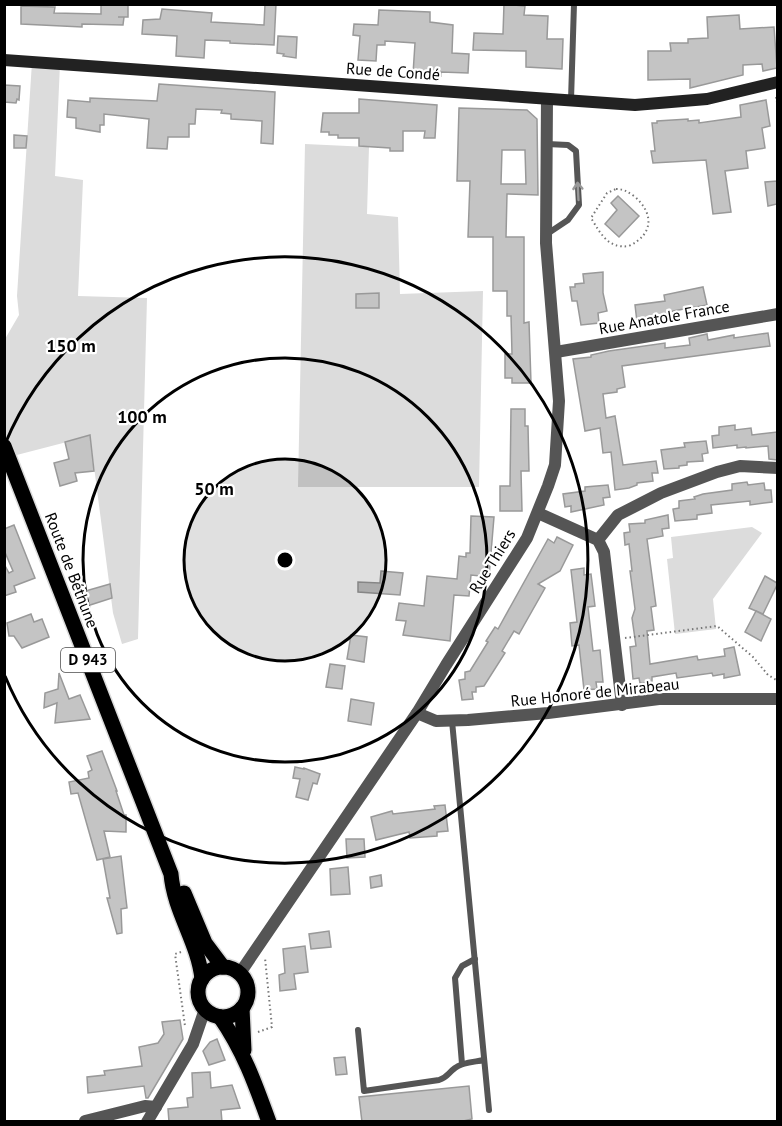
<svg xmlns="http://www.w3.org/2000/svg" width="782" height="1126" font-family="'PT Sans',sans-serif">
	<rect width="100%" height="100%" fill="#fff"/>
	<g fill="#dcdcdc">
		<path d="M32 62 60 64 55 176 83 180 78 296 147 298 138 639 122 644 113 613 90 436 9 457 5 446V339L19 315 17 296Z"/>
		<path d="M305 144 369 147 367 214 398 217 400 294 483 291 479 487H298Z"/>
		<path d="M752 527 762 533 713 599 716 629 675 634 667 559 673 558 671 537Z"/>
	</g>
	<g fill="#c4c4c4" stroke="#999" stroke-width="1.5" fill-rule="evenodd">
		<path d="M101 4H128V17H118H124L123 25 82 24V27L21 24V6L55 7 54 13 101 14Z"/>
		<path d="M265 4H276L274 45 230 43V41L205 40 204 58 176 56 177 36 142 34 143 20 160 19 162 9 212 13 211 22 264 25Z"/>
		<path d="M504 4 525 6 524 15 548 16 547 39H563L562 69 526 67V51L473 50 474 33 503 34Z"/>
		<path d="M379 10 430 12V22L453 25 452 53 469 54 468 73 441 72V76L413 74 415 43 385 41V45H377L376 61 358 60 360 36 353 35 354 24 378 25Z"/>
		<path d="M739 15 740 29 774 27 777 68 763 71 762 64 743 65V75L690 88V79L648 80V51H671L670 43H688V39L708 38 707 17Z"/>
		<path d="M278 36 297 37 296 58 283 56 284 54 277 53Z"/>
		<path d="M159 84 275 92 273 144 261 143 262 121 231 119V114L221 113 222 110 196 109 195 124H189V137H168L167 149 147 148 149 119 104 114V125H100V132L76 128V118L67 117 68 100 90 102V98L157 101Z"/>
		<path d="M4 85 20 86 19 100 17 99 16 103 4 102Z"/>
		<path d="M359 99 437 105 435 138H424L425 131H403V151H390V148L359 146V138H338V135H329V132H321L323 113H359Z"/>
		<path d="M766 100 770 126 762 128 765 148 746 151 748 168 725 171 731 212 713 214 706 160 653 163 651 151H655L652 123H657V121L688 119V121L699 120V123L741 117 740 105Z"/>
		<path d="M459 108 527 110 537 119 538 195 507 194 506 237H524V323L529 322 531 383H512V378H505V354H512L511 316H507V291H493V237H468L470 181H457ZM502 150H525L526 184H501Z"/>
		<path d="M14 135 27 136 26 148H14Z"/>
		<path d="M777 181V204L768 206 765 182Z"/>
		<path d="M618 196 639 216 619 237 605 224 617 210 611 203Z"/>
		<path d="M603 272V293L607 311 598 313 599 323 581 325 577 301H572L570 287H575V284L584 283 583 274Z"/>
		<path d="M703 287 707 305 673 311 667 314V318L637 322 635 305 665 301 664 295Z"/>
		<path d="M379 293V308H356V294Z"/>
		<path d="M768 333 770 346 622 366 625 387 617 389V392L603 394 606 418 615 416 623 465 656 461 658 473H652L653 481 637 483V485L629 488 615 490 611 452 603 453 600 428 585 431 573 359 591 357V355L609 351 665 343V348L690 345 689 338 707 334 708 340 734 335V338Z"/>
		<path d="M511 409H525V426H528L529 471H521L522 511H500V486H510Z"/>
		<path d="M735 425V430L751 428 752 435 777 432V460L769 459 768 446 746 448V447L737 448V445L713 448 712 436 719 435V427Z"/>
		<path d="M90 435 94 471 75 473 77 481 60 486 54 463 69 459 65 442Z"/>
		<path d="M706 441 708 453 702 454 703 461 687 462V465L679 466V468L664 469 661 450 685 447 684 443Z"/>
		<path d="M747 482 748 485 764 483 765 490H771L772 502 750 505V501L711 505 712 513 697 515V519L675 521 673 509 679 508V501L695 499 694 497 703 494 732 490V484Z"/>
		<path d="M608 485 610 497 603 498 604 505 571 512V506L565 507 563 494 585 491V487Z"/>
		<path d="M668 515 669 528 662 529 663 536 647 539 656 606 651 607 654 630 647 631 650 664 697 656 698 660 725 656 724 649 734 647 740 675 724 678V674L713 676 712 673 677 678 676 673 652 677V682L640 683 639 678 633 679 630 647 636 646 632 618 635 609 630 571H632L629 544 625 545 624 533 630 532 629 524 645 523V520Z"/>
		<path d="M471 516 494 517 489 577 471 575 469 596 454 595 450 641 403 635 406 621 396 620 399 603 424 606 427 576 457 579 459 556 466 557V553H470Z"/>
		<path d="M14 525 35 578 14 586 16 592 4 596V564L9 573 13 571 4 550V529Z"/>
		<path d="M557 537 573 545 560 571 538 584 545 588 519 634 514 631 502 651 505 653 484 686 476 687V692H472L473 699 462 700 459 680 465 679V672L470 671 488 642 486 641 495 627 498 629 548 539 554 543Z"/>
		<path d="M584 568V575L591 574 595 606 588 607 593 651 600 650 603 682H596L597 689 584 690 579 645 572 646 570 623 577 622 571 570Z"/>
		<path d="M381 571 403 573 400 595 358 592V582L380 583Z"/>
		<path d="M765 576 777 583V585L763 614 749 608Z"/>
		<path d="M110 584 112 598 87 606 82 592Z"/>
		<path d="M756 611 771 619 761 641 745 632Z"/>
		<path d="M31 614 34 622 42 619 49 637 22 648 14 636H9L7 623Z"/>
		<path d="M351 635 367 637 364 662 347 659Z"/>
		<path d="M330 664 345 666 342 689 326 687Z"/>
		<path d="M59 673 69 699 80 695 90 719 55 723 57 703 44 708 45 693 58 689Z"/>
		<path d="M351 699 374 703 371 725 348 721Z"/>
		<path d="M102 751 117 791H116L124 815H126V832L104 831 110 857 97 860 78 793 71 794 69 782 89 778 88 772 92 770 87 756Z"/>
		<path d="M295 767 304 769V768L320 774 317 784 313 783 308 800 296 797 300 779 293 778Z"/>
		<path d="M445 805 448 831 437 832V836L410 838 409 832 376 840 371 817 392 811 393 814 435 809 434 806Z"/>
		<path d="M346 839H364L365 857 347 858Z"/>
		<path d="M121 856 127 908 121 909 122 933 117 934 107 898H110L103 859Z"/>
		<path d="M348 867 350 894 331 895 330 869Z"/>
		<path d="M381 875 382 886 371 888 370 877Z"/>
		<path d="M329 931 331 947 311 949 309 934Z"/>
		<path d="M305 946 308 972 294 974 296 989 280 991 279 975 285 973 283 949Z"/>
		<path d="M180 1020 183 1039 148 1098H146L144 1086 88 1093 87 1077 105 1075 104 1071 142 1066 139 1047 158 1043 164 1034 162 1022Z"/>
		<path d="M217 1039 225 1060 209 1065 203 1051 210 1042Z"/>
		<path d="M345 1057 347 1074 336 1075 334 1058Z"/>
		<path d="M210 1072 211 1088 232 1085 240 1108 221 1110 222 1122H169L168 1109 188 1107 187 1098 193 1097 192 1073Z"/>
		<path d="M469 1086 472 1119 459 1122H362L359 1097Z"/>
	</g>
	<g fill="none" stroke-linecap="round" stroke-linejoin="round">
		<g stroke="#dbdbdb" stroke-width="18">
			<g id="primary">
				<path d="M4 446 171 874C174 911 198 942 202 979"/>
				<path d="M184 893 205 943 223 967"/>
				<circle cx="223" cy="992" r="25"/>
				<path d="M242 1008 244 1050"/>
				<path d="M220 1017C243 1050 255 1083 269 1122"/>
			</g>
		</g>
		<g stroke="#777" stroke-width="2" stroke-dasharray="1.5 3" stroke-linecap="butt">
			<path d="M776 97 778 108"/>
			<path d="M616 189C624 189 628 192 634 196 654 213 654 234 629 246 608 249 601 234 591 218L607 193Z"/>
			<path d="M625 638 717 626 753 657 768 675 778 681"/>
			<path d="M181 952 175 954 185 1026"/>
			<path d="M258 1032 272 1027 265 958"/>
		</g>
		<g stroke="#555" stroke-width="6">
			<path d="M571 100 574 4"/>
			<path d="M547 234 568 220 579 205 576 151 568 145 547 144"/>
			<path d="M452 721 489 1110"/>
			<path d="M358 1030 364 1091 439 1080C448 1077 448 1073 455 1068 462 1062 475 1062 484 1060"/>
			<path d="M462 1064 455 978 462 966 475 959"/>
		</g>
		<g stroke="#555" stroke-width="12">
			<path d="M556 352 778 314"/>
			<path d="M538 513 598 540 604 552 622 705"/>
			<path d="M598 540 618 515 661 493 717 472 740 466 778 468"/>
			<path d="M417 713 436 721 468 720 548 713 659 699H778"/>
			<path d="M85 1121 145 1106 156 1107"/>
		</g>
		<g stroke="#555" stroke-width="12">
			<path d="M240 973 417 713 446 665 527 538 548 486 555 465 559 401 546 243 547 99"/>
			<path d="M147 1122 193 1044 205 1009"/>
		</g>
		<path stroke="#222" stroke-width="12" d="M4 60 635 105 707 99 778 82"/>
		<use href="#primary" stroke="#000" stroke-width="15"/>
	</g>
	<defs><path id="oneway-shaft" d="M-6 0H5M1.5-3L5.5 0L1.5 3" fill="none" stroke-width="1.6" stroke-linecap="round" stroke-linejoin="round" transform="scale(1.5)"/></defs>
	<use stroke="#999" href="#oneway-shaft" transform="translate(578 191) rotate(-93)"/>
	<circle cx="285" cy="560" r="101" fill="#000" fill-opacity=".12"/>
	<g fill="none" stroke="#000" stroke-width="3">
		<circle cx="285" cy="560" r="101"/>
		<circle cx="285" cy="560" r="202"/>
		<path d="M5 444A303 303 0 1 1 5 676"/>
	</g>
	<g text-anchor="middle" stroke-width="4.5" stroke-linejoin="round" paint-order="stroke">
		<rect fill="#fff" stroke="#4c4c4c" stroke-width="1.5" x="61" y="648" width="54" height="24" rx="4.5"/>
		<g font-size="15" font-weight="bold" fill="#000">
			<text x="88" y="665">D 943</text>
		</g>
		<g font-size="16" fill="#000" stroke="#fff">
			<text transform="translate(393 71) rotate(4)" y="6">Rue de Condé</text>
			<text transform="translate(664 317) rotate(-10)" y="6">Rue Anatole France</text>
			<text transform="translate(492 561) rotate(-58)" y="6">Rue Thiers</text>
			<text transform="translate(72 570) rotate(69)" y="6">Route de Béthune</text>
			<text transform="translate(595 692) rotate(-6)" y="6">Rue Honoré de Mirabeau</text>
		</g>
	</g>
	<circle cx="285" cy="560" r="9" fill="#000" stroke="#fff" stroke-width="3"/>
	<g font-size="18" text-anchor="middle" font-weight="bold" fill="#000" stroke="#fff" stroke-width="4.5" stroke-linejoin="round" paint-order="stroke">
		<text x="71" y="352">150 m</text>
		<text x="142" y="423">100 m</text>
		<text x="214" y="495">50 m</text>
	</g>
	<rect width="782" height="1126" fill="none" stroke="#000000" stroke-width="12"/>
</svg>
